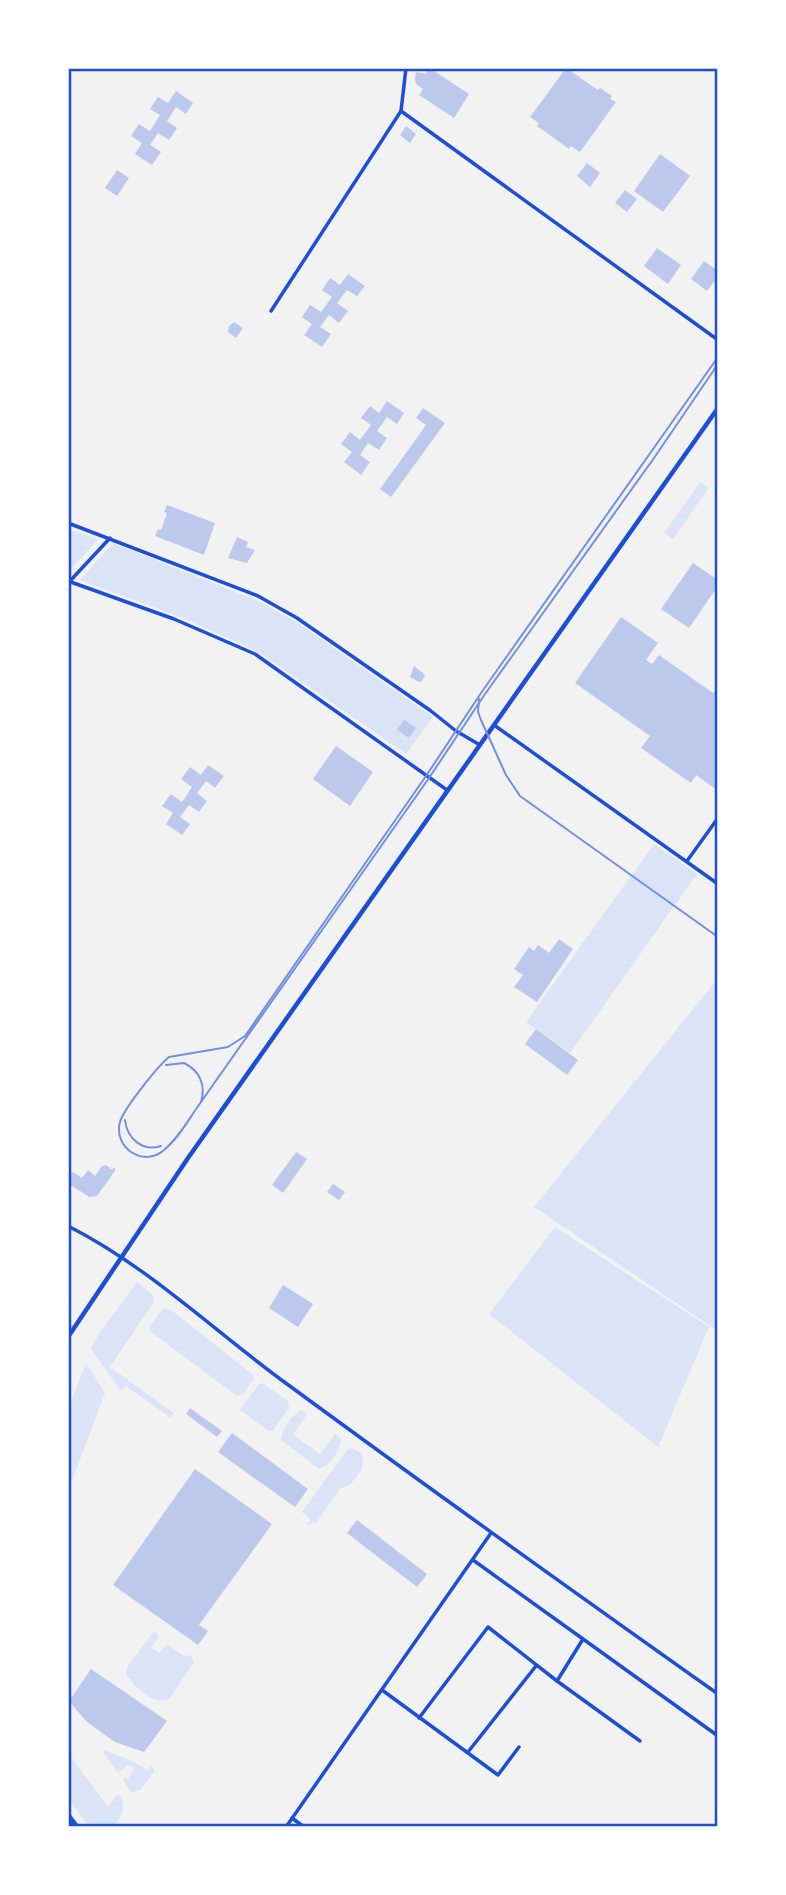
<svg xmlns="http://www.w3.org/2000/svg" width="786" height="1895" font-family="'DejaVu Sans',sans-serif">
	<rect width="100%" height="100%" fill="#f2f2f2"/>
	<g fill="#dbe4f7">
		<path d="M700 482 709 488 673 539 664 533Z"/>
		<path d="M68 529 98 539 68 573Z"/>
		<path d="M113 543 256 600 295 621 433 717 406 754 257 651 183 618 80 580Z"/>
		<path d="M654 844 697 874 570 1053 526 1022Z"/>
		<path d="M718 978V1331L534 1207Z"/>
		<path d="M555 1227 709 1327 658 1447 489 1314Z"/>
		<path d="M137 1282 153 1295 154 1302 110 1367 174 1413 171 1418 126 1386 121 1391 91 1349 98 1335Z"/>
		<path d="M163 1309H170L252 1374 254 1378 243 1395 237 1396 151 1332 149 1327Z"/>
		<path d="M86 1363 105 1393 68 1491V1411Z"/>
		<path d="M262 1383 288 1401 289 1408 273 1430 268 1431 240 1410 259 1384Z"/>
		<path d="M301 1410 307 1414 293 1435 320 1454 335 1434 341 1439C341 1450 330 1466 319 1469L281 1440C281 1430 292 1415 301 1410Z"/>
		<path d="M352 1448 360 1452 363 1460 362 1469 350 1485 340 1489 316 1523 307 1525 310 1519 302 1512 347 1450Z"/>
		<path d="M154 1631 157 1633 158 1638 151 1647 159 1653 167 1644 184 1656 188 1655 192 1657 194 1662 170 1698C156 1708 133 1686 126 1674L128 1666Z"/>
		<path d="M104 1750 134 1762 147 1770 151 1766 155 1771 140 1790 131 1792 123 1779 124 1777 128 1779 134 1768 128 1765 118 1773 103 1752Z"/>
		<path d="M68 1753 108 1807 118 1794C128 1806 122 1815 114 1827H89L68 1797Z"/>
	</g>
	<g fill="#bdc9ec">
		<path d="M566 68 598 90 600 88 612 96 610 99 616 102 580 152 571 146 569 149 537 126 539 123 530 117Z"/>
		<path d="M427 70 434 71 469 94 454 118 419 95 423 89 416 84 415 79 416 72 426 74Z"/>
		<path d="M176 91 193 103 186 114 176 107 167 121 177 128 169 140 158 133 150 145 161 152 152 165 135 154 142 143 131 136 139 124 150 131 160 115 150 109 158 97 168 103Z"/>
		<path d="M406 126 416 134 410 143 400 135Z"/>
		<path d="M660 154 690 176 663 212 634 191Z"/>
		<path d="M587 163 600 173 590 187 577 176Z"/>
		<path d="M117 170 129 178 117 196 105 188Z"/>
		<path d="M625 190 637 199 627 212 615 203Z"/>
		<path d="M657 248 681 265 668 284 644 266Z"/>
		<path d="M704 261 718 271V277L707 291 691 279Z"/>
		<path d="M348 274 365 286 357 296 347 290 337 303 348 311 339 323 329 315 320 327 331 334 322 347 304 335 312 324 302 317 310 305 321 312 332 297 322 290 330 278 340 285Z"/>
		<path d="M234 322 243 328 236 338 228 332 229 326Z"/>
		<path d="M387 401 404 413 397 424 387 417 377 431 387 438 379 450 368 443 360 455 370 462 361 475 344 462 352 452 341 444 350 432 360 440 371 425 361 418 370 406 379 413Z"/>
		<path d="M423 408 445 423 391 497 380 489 426 425 416 418Z"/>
		<path d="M167 505 215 523 204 555 155 536 158 529 161 530 167 513 164 512Z"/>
		<path d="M237 537 248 542 246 547 255 550 247 563 228 558Z"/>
		<path d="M693 563 718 580V586L689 628 661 609Z"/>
		<path d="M621 617 658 643 646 660 652 664 659 655 713 693 718 687V791L696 775 691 783 641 748 650 736 575 683Z"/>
		<path d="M414 666 425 675 422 681 419 682 410 677Z"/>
		<path d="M404 719 416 728 409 738 397 730Z"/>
		<path d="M336 746 373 772 350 806 313 779Z"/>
		<path d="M208 765 224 776 215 788 206 781 197 793 207 801 199 812 189 805 180 817 190 824 182 835 166 824 173 813 162 806 171 794 182 802 192 787 181 779 190 767 201 775Z"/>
		<path d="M559 939 573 949 537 1002 514 987 523 975 514 969 529 947 534 951 538 945 549 953Z"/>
		<path d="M536 1029 578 1060 567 1075 525 1044Z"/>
		<path d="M296 1152 307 1159 283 1193 272 1185Z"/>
		<path d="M106 1165 111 1169 115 1168V1171L97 1196 89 1197 68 1183V1173L73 1172 82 1178 88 1170 95 1176 102 1166Z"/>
		<path d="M333 1184 345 1192 339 1200 327 1192Z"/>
		<path d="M283 1285 313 1304 298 1327 269 1308Z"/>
		<path d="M190 1408 222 1431 217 1437 186 1414Z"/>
		<path d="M232 1433 308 1489 295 1507 218 1452Z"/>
		<path d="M195 1469 272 1524 199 1625 208 1631 198 1645 113 1585Z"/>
		<path d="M357 1520 427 1574 417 1587 347 1533Z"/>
		<path d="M91 1669 167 1721 144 1752 115 1742 87 1722 69 1701Z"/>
	</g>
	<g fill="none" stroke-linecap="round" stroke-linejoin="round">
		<g stroke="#1d4ed8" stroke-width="3.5">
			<path d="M401 111 718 340"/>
			<path d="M271 311 401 111 406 68"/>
			<path d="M68 523 258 596 297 618 431 711 456 731 480 745"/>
			<path d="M68 581 174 619 255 654 447 790"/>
			<path d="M70 581 110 538"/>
			<path d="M494 725 718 884"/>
			<path d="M687 861 718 818"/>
			<path d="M473 1560 583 1639"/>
			<path d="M382 1690 498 1775 519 1747"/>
			<path d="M419 1718 488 1627 557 1681"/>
			<path d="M640 1741 557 1681 583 1639 718 1736"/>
			<path d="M468 1752 536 1666"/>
			<path d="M292 1818 304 1827"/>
			<path d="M286 1827 491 1533"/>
		</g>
		<path stroke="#1d4ed8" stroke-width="3.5" d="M68 1226C149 1267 214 1331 287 1384 430 1489 574 1592 718 1694"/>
		<path stroke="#1d4ed8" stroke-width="4.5" d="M68 1337 188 1158 718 408"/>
		<path stroke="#1d4ed8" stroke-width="5" d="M68 1815 77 1827"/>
		<g stroke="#7290e2" stroke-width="2">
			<path d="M718 357 481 693 426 776 245 1036 228 1047 169 1057C158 1066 124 1108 120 1122 113 1148 144 1168 164 1150 179 1138 190 1117 201 1102L429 778 485 694 654 458 718 364"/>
			<path d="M479 699 478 712 481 720 506 775 520 796 718 937"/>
			<path d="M166 1065 184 1063C200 1071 206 1085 201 1102"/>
			<path d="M125 1120C127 1139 143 1152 161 1146"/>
		</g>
	</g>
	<rect width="786" height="1895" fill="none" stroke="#ffffff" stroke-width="140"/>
	<rect x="70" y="70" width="646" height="1755" fill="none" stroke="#1d4ed8" stroke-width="2.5"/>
</svg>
